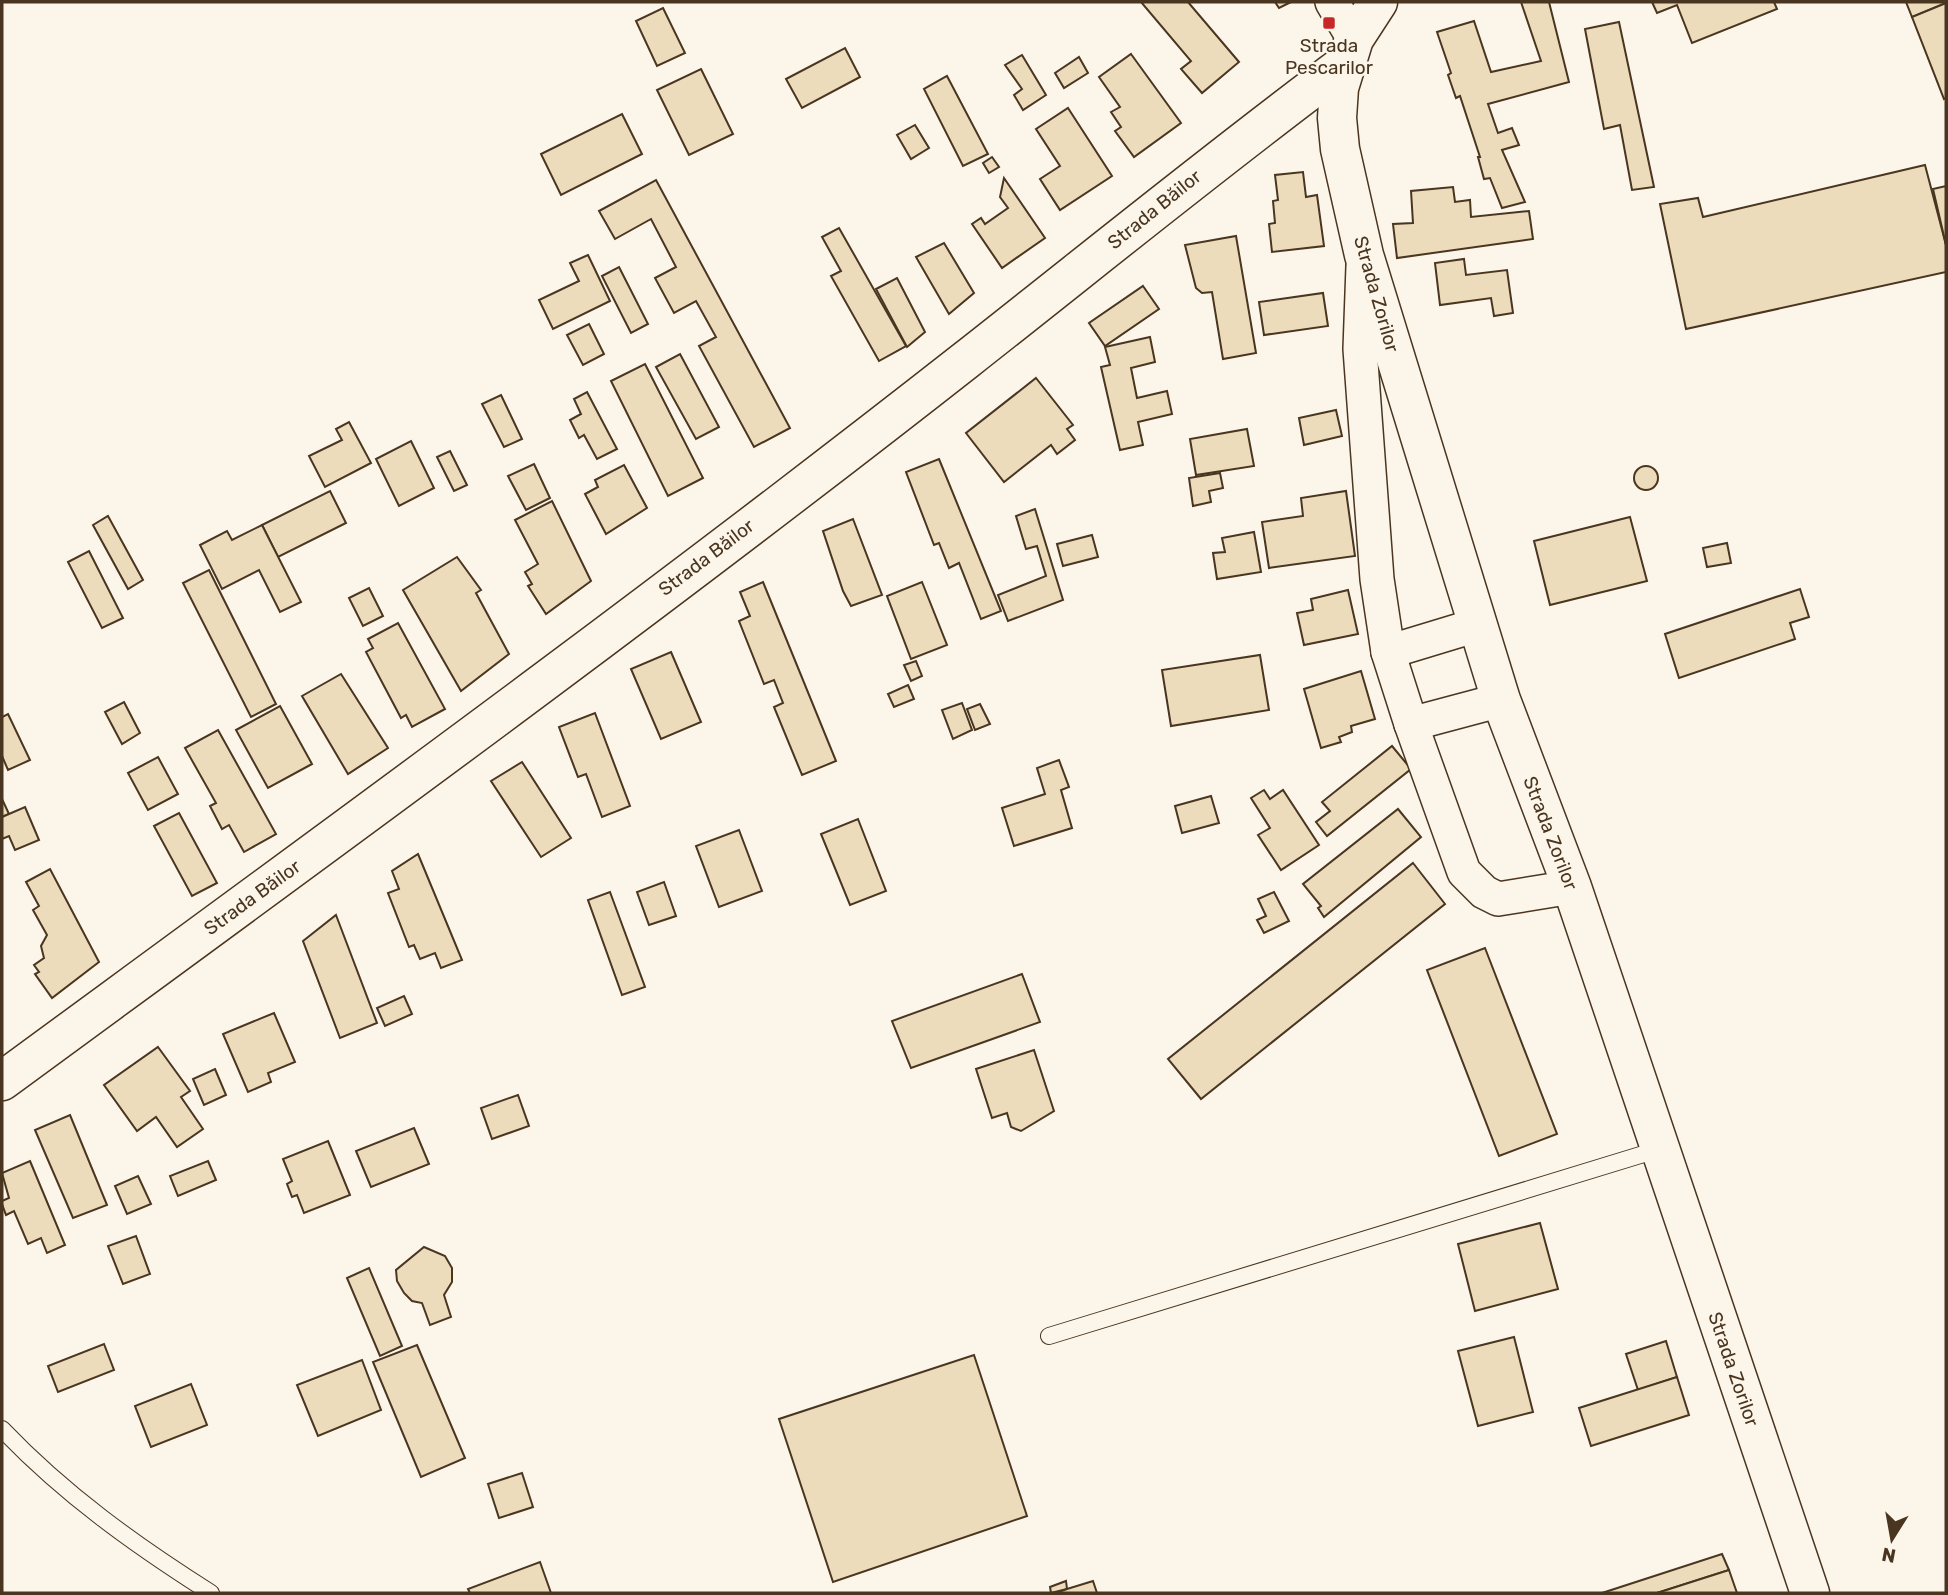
<svg xmlns="http://www.w3.org/2000/svg" width="1948" height="1595" font-family="Rubik,sans-serif">
	<rect width="100%" height="100%" fill="#fbf6e9"/>
	<g fill="#ecdcbc" stroke="#4a3520" stroke-width="2">
		<path d="M1141 2H1188L1239 62 1202 93 1181 69 1191 61Z"/>
		<path d="M1275 2H1291L1279 8Z"/>
		<path d="M1521 2H1549L1569 82 1488 104 1498 133 1512 128 1519 145 1502 150 1525 202 1502 208 1490 178 1484 179 1478 157H1480L1460 96 1456 98 1448 75 1451 73 1437 32 1474 21 1491 72 1541 61Z"/>
		<path d="M1652 2H1774L1777 9 1692 43 1677 5 1657 13Z"/>
		<path d="M1906 2H1946V3L1912 17Z"/>
		<path d="M1946 3V98L1944 99 1912 17Z"/>
		<path d="M663 8 685 53 657 66 636 21Z"/>
		<path d="M1619 22 1654 187 1632 190 1620 125 1604 129 1585 29Z"/>
		<path d="M845 48 860 77 802 108 786 79Z"/>
		<path d="M1131 54 1181 123 1134 157 1115 131 1121 127 1111 112 1120 107 1099 77Z"/>
		<path d="M1022 55 1046 95 1023 110 1014 95 1022 89 1005 65Z"/>
		<path d="M1079 57 1088 73 1064 88 1055 73Z"/>
		<path d="M701 69 733 134 689 155 657 90Z"/>
		<path d="M947 76 988 154 963 166 924 89Z"/>
		<path d="M1068 108 1112 176 1060 210 1040 179 1060 166 1036 129Z"/>
		<path d="M622 114 642 154 561 195 541 154Z"/>
		<path d="M915 125 929 148 911 159 897 135Z"/>
		<path d="M992 157 999 167 989 173 983 163Z"/>
		<path d="M1925 165 1946 245V272L1686 329 1660 204 1698 198 1703 217Z"/>
		<path d="M1303 172 1306 197 1317 195 1324 246 1272 252 1269 224 1275 223 1273 201 1278 200 1275 175Z"/>
		<path d="M1004 178 1045 238 1002 268 972 224 981 218 985 224 1008 208 1000 197Z"/>
		<path d="M656 180 790 428 754 447 699 346 716 337 696 301 674 313 655 278 676 267 651 219 615 239 599 211Z"/>
		<path d="M1946 186V245L1933 189Z"/>
		<path d="M1453 187 1455 202 1470 200 1471 217 1529 211 1533 239 1397 258 1393 224 1413 223 1411 191Z"/>
		<path d="M839 228 906 346 879 361 831 276 841 271 822 237Z"/>
		<path d="M1236 236 1256 353 1223 359 1212 292 1202 293 1196 288 1185 245Z"/>
		<path d="M944 243 974 293 949 314 916 257Z"/>
		<path d="M588 255 610 301 553 329 539 300 579 281 570 263Z"/>
		<path d="M1464 259 1466 275 1507 270 1513 313 1494 316 1491 298 1440 305 1435 263Z"/>
		<path d="M619 267 648 324 631 333 602 276Z"/>
		<path d="M897 278 925 332 907 347 876 289Z"/>
		<path d="M1143 286 1159 309 1105 346 1089 323Z"/>
		<path d="M1323 293 1328 326 1264 335 1259 302Z"/>
		<path d="M589 324 604 354 583 365 567 335Z"/>
		<path d="M1150 337 1155 362 1131 368 1137 398 1167 391 1172 414 1138 422 1143 445 1120 450 1101 367 1110 365 1105 347Z"/>
		<path d="M680 354 719 427 696 439 656 367Z"/>
		<path d="M645 364 703 478 668 496 611 381Z"/>
		<path d="M1036 378 1073 425 1067 429 1075 440 1057 454 1051 445 1004 482 966 433Z"/>
		<path d="M587 392 617 449 597 459 584 435 579 438 570 420 581 414 574 399Z"/>
		<path d="M501 395 522 439 504 447 482 404Z"/>
		<path d="M1336 410 1342 436 1304 445 1299 418Z"/>
		<path d="M349 422 371 463 325 487 309 456 342 440 336 429Z"/>
		<path d="M1247 429 1254 466 1196 475 1190 439Z"/>
		<path d="M411 441 434 488 399 506 376 459Z"/>
		<path d="M450 451 467 485 454 491 437 457Z"/>
		<path d="M939 459 1001 611 981 619 959 563 949 568 939 543 934 545 906 472Z"/>
		<path d="M534 464 550 498 526 510 508 476Z"/>
		<path d="M624 465 647 508 606 534 585 494 598 487 595 480Z"/>
		<circle cx="1646" cy="478" r="12"/>
		<path d="M1220 473 1223 488 1209 491 1211 502 1193 506 1189 478Z"/>
		<path d="M330 491 346 523 278 557 262 525Z"/>
		<path d="M1346 491 1355 556 1269 568 1262 522 1303 516 1301 498Z"/>
		<path d="M552 501 591 581 546 614 528 586 532 584 525 572 538 564 515 520Z"/>
		<path d="M1035 509 1063 600 1008 621 998 595 1046 576 1037 546 1026 549 1016 516Z"/>
		<path d="M108 516 143 580 128 589 93 525Z"/>
		<path d="M1630 517 1647 581 1550 605 1534 541Z"/>
		<path d="M853 519 882 595 851 606 843 591 823 531Z"/>
		<path d="M262 525 301 602 280 612 259 570 222 589 200 545 227 531 232 540Z"/>
		<path d="M1254 532 1261 572 1217 579 1213 553 1225 552 1222 538Z"/>
		<path d="M1092 535 1098 557 1063 566 1057 544Z"/>
		<path d="M1727 543 1731 563 1707 567 1703 548Z"/>
		<path d="M89 551 123 618 102 628 68 562Z"/>
		<path d="M457 557 481 590 476 593 509 654 461 691 403 590Z"/>
		<path d="M209 570 276 704 251 717 183 583Z"/>
		<path d="M763 582 836 761 802 775 774 707 783 703 774 680 764 684 739 621 750 616 740 592Z"/>
		<path d="M922 582 947 645 911 659 887 596Z"/>
		<path d="M369 588 383 616 363 626 349 598Z"/>
		<path d="M1800 589 1809 617 1790 623 1795 639 1679 678 1665 634Z"/>
		<path d="M1348 590 1358 634 1304 645 1297 613 1313 610 1311 599Z"/>
		<path d="M398 623 445 709 412 727 406 715 401 718 366 652 373 648 368 639Z"/>
		<path d="M671 652 701 722 661 739 631 669Z"/>
		<path d="M1260 655 1269 710 1171 726 1162 670Z"/>
		<path d="M916 661 922 676 911 681 904 665Z"/>
		<path d="M1361 671 1375 719 1351 726 1352 732 1339 737 1341 742 1321 748 1304 689Z"/>
		<path d="M341 674 388 748 348 774 302 696Z"/>
		<path d="M908 685 914 699 894 707 888 694Z"/>
		<path d="M124 702 140 733 122 744 105 712Z"/>
		<path d="M962 703 972 730 953 739 942 710Z"/>
		<path d="M980 704 990 724 975 730 967 709Z"/>
		<path d="M280 706 312 764 268 788 236 730Z"/>
		<path d="M595 713 630 806 602 817 586 774 578 777 559 727Z"/>
		<path d="M8 714 30 760 8 770 2 756V717Z"/>
		<path d="M218 730 276 834 244 852 229 825 222 829 210 806 216 803 185 748Z"/>
		<path d="M1392 746 1411 769 1327 836 1316 822 1330 811 1322 802Z"/>
		<path d="M158 757 178 794 148 810 128 773Z"/>
		<path d="M1059 760 1069 787 1061 790 1072 828 1014 846 1002 808 1045 794 1037 768Z"/>
		<path d="M522 762 571 838 541 857 491 781Z"/>
		<path d="M1264 790 1270 799 1283 790 1319 845 1281 870 1258 835 1270 828 1251 798Z"/>
		<path d="M1211 796 1219 823 1182 833 1175 806Z"/>
		<path d="M2 799 9 814 2 817Z"/>
		<path d="M25 807 39 840 15 850 9 836 2 839V817Z"/>
		<path d="M1398 809 1421 837 1324 917 1318 908 1321 906 1303 884Z"/>
		<path d="M179 813 217 883 192 896 154 826Z"/>
		<path d="M858 819 886 891 850 905 821 834Z"/>
		<path d="M739 830 762 891 719 907 696 846Z"/>
		<path d="M418 854 462 960 441 968 435 953 420 959 414 945 409 947 388 893 399 889 392 871Z"/>
		<path d="M1413 863 1445 904 1201 1099 1168 1059Z"/>
		<path d="M50 869 99 962 52 998 35 974 39 972 34 965 44 958 41 946 47 935 33 910 39 906 26 882Z"/>
		<path d="M664 882 676 916 649 925 637 892Z"/>
		<path d="M610 892 645 987 622 995 588 900Z"/>
		<path d="M1274 892 1289 921 1264 933 1257 920 1266 916 1258 899Z"/>
		<path d="M336 915 377 1023 340 1038 303 941Z"/>
		<path d="M1485 948 1557 1134 1499 1156 1427 970Z"/>
		<path d="M1022 974 1040 1022 911 1068 892 1021Z"/>
		<path d="M404 996 412 1014 385 1026 377 1008Z"/>
		<path d="M274 1013 295 1062 268 1073 271 1082 248 1092 223 1034Z"/>
		<path d="M158 1047 190 1091 181 1097 203 1129 177 1147 156 1117 137 1131 104 1085Z"/>
		<path d="M1034 1050 1054 1111 1021 1131 1011 1127 1007 1113 992 1118 976 1069Z"/>
		<path d="M215 1069 226 1095 204 1105 193 1079Z"/>
		<path d="M518 1095 529 1126 492 1139 481 1108Z"/>
		<path d="M70 1115 107 1205 73 1218 35 1130Z"/>
		<path d="M414 1128 429 1164 371 1187 356 1151Z"/>
		<path d="M328 1141 350 1195 304 1213 297 1195 292 1197 287 1184 292 1181 283 1159Z"/>
		<path d="M30 1161 65 1245 47 1253 41 1238 28 1244 14 1211 6 1215 2 1204V1201L9 1198 2 1173Z"/>
		<path d="M208 1161 216 1180 178 1196 170 1176Z"/>
		<path d="M138 1176 151 1204 127 1214 115 1186Z"/>
		<path d="M1540 1223 1558 1289 1475 1311 1458 1244Z"/>
		<path d="M136 1236 150 1274 123 1284 108 1246Z"/>
		<path d="M424 1247 445 1256 452 1268V1282L444 1295 451 1317 430 1325 422 1303 412 1301 404 1293 397 1281 396 1270Z"/>
		<path d="M369 1268 402 1346 380 1356 347 1278Z"/>
		<path d="M1514 1337 1533 1412 1478 1426 1458 1351Z"/>
		<path d="M1666 1341 1677 1377 1638 1390 1626 1354Z"/>
		<path d="M104 1344 114 1370 58 1392 48 1366Z"/>
		<path d="M417 1345 465 1458 421 1477 373 1362Z"/>
		<path d="M974 1355 1027 1516 833 1582 779 1419Z"/>
		<path d="M362 1360 381 1410 318 1436 297 1385Z"/>
		<path d="M1677 1377 1689 1415 1591 1446 1579 1408Z"/>
		<path d="M191 1384 207 1425 151 1447 135 1406Z"/>
		<path d="M522 1473 533 1507 499 1518 488 1484Z"/>
		<path d="M1722 1554 1729 1570 1657 1593H1602Z"/>
		<path d="M540 1562 551 1593H470L468 1589Z"/>
		<path d="M1729 1570 1737 1593H1657Z"/>
		<path d="M1066 1581 1067 1589 1051 1593 1050 1587Z"/>
		<path d="M1093 1581 1097 1593H1056L1067 1589Z"/>
	</g>
	<g fill="none" stroke-linecap="round" stroke-linejoin="round">
		<g stroke="#4a3520" stroke-width="18">
			<g id="lane">
				<path d="M1049 1336 1660 1149"/>
				<path d="M2 1429C64 1494 135 1545 211 1593"/>
			</g>
		</g>
		<g stroke="#4a3520" stroke-width="36">
			<g id="street">
				<path d="M1332 2 1354 39"/>
				<path d="M1363 266 1360 349 1377 579 1388 652 1411 724 1464 872 1484 892 1498 899 1572 887"/>
				<path d="M1388 652 1477 625"/>
				<path d="M1411 724 1501 700"/>
			</g>
		</g>
		<g stroke="#4a3520" stroke-width="41">
			<g id="secondary">
				<path d="M1378 2 1354 39 1339 88 1337 118 1340 149 1364 255 1501 700 1572 887 1810 1593"/>
				<path d="M2 1081C325 844 650 608 966 360 1092 261 1217 159 1346 63"/>
			</g>
		</g>
		<use href="#lane" stroke="#fbf6e9" stroke-width="16"/>
		<use href="#street" stroke="#fbf6e9" stroke-width="33"/>
		<use href="#secondary" stroke="#fbf6e9" stroke-width="38"/>
	</g>
	<rect fill="#c62828" stroke="#fbf6e9" stroke-width="2.5" x="1322" y="16" width="14" height="14" rx="3.5"/>
	<g text-anchor="middle" stroke-width="5" stroke-linejoin="round" paint-order="stroke">
		<g font-size="19" fill="#4a3520" stroke="#fbf6e9">
			<text x="1329" y="52">Strada<tspan x="1329" dy="22">Pescarilor</tspan></text>
		</g>
		<g font-size="19" fill="#4a3520" stroke="#fbf6e9">
			<text transform="translate(1154 209) rotate(-39)" y="7">Strada Băilor</text>
			<text transform="translate(1377 294) rotate(74)" y="7">Strada Zorilor</text>
			<text transform="translate(706 557) rotate(-37)" y="7">Strada Băilor</text>
			<text transform="translate(1551 833) rotate(69)" y="7">Strada Zorilor</text>
			<text transform="translate(252 897) rotate(-36)" y="7">Strada Băilor</text>
			<text transform="translate(1734 1369) rotate(71)" y="7">Strada Zorilor</text>
		</g>
	</g>
	<rect width="1948" height="1595" fill="none" stroke="#4a3520" stroke-width="7"/>
	<g transform="translate(1892 1539) rotate(191)" stroke="#fbf6e9" stroke-width="5" paint-order="stroke">
	<path d="M0-5L12 26L0 18L-12 26Z" fill="#4a3520"/>
	<text y="-10" font-size="19" font-weight="bold" text-anchor="middle" fill="#4a3520">N</text>
	</g>
</svg>
